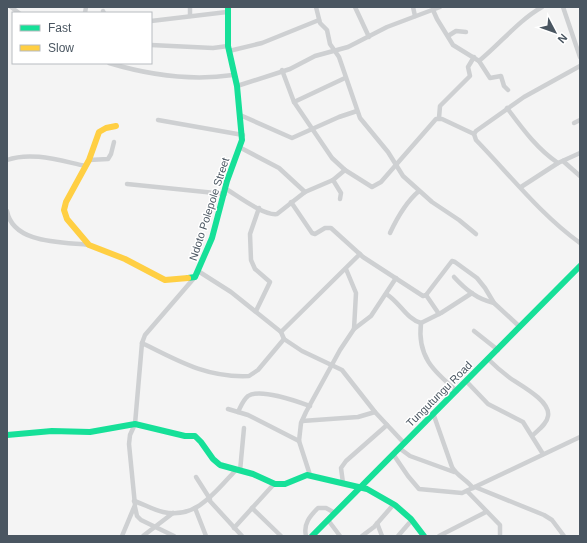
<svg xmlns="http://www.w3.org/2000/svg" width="587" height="543" font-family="Arial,sans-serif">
	<rect width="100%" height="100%" fill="#f4f4f4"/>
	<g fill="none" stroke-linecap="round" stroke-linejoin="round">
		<g stroke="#ced0d2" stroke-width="4.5">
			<path d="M11 7 19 13"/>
			<path d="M190 7V16"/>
			<path d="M316 7 320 23 327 30 330 44 339 57 360 118 388 152 403 176 432 202 459 220 476 234"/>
			<path d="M355 7 369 37"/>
			<path d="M413 7 415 16"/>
			<path d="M563 7 580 57"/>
			<path d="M433 10 437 19 453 45 479 61 490 78 501 76 504 86 508 90"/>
			<path d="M103 11 104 13"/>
			<path d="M85 13 86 7"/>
			<path d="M151 21 227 12"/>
			<path d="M448 36 456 31 466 32"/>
			<path d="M151 45 213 48 228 46"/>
			<path d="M229 51 262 43 319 20"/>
			<path d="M479 61C501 43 518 21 542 7"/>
			<path d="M109 63C149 75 192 81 233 75"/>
			<path d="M580 66 524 97 476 131 474 134 476 140C510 175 540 214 580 243"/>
			<path d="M282 70 294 102 332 158 345 170 372 187 381 182 436 119H442L474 134"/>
			<path d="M237 86 290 69 315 56 348 47 387 27 440 7"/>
			<path d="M294 102 345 78"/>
			<path d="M507 108C522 128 537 149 558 163"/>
			<path d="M240 115 292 138 339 117 357 111"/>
			<path d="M439 118 440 106 470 76 468 67 474 57"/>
			<path d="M158 120 243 135"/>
			<path d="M574 123 580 120"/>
			<path d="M241 148 279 168 305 192"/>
			<path d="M7 160C32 151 61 161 86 166"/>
			<path d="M89 160 108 159 111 154 114 142"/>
			<path d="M563 161 580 176"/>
			<path d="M333 180 341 193 340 199"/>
			<path d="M127 184 225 194"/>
			<path d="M521 187 558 163 580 153"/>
			<path d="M226 189C238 196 264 216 277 214L305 192 333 180 345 170"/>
			<path d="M291 202 312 233 315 234 325 228H331L363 257 423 296 426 295 452 261 455 262 477 278 485 288 494 303 520 327"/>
			<path d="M7 211C13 244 62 242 89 245"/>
			<path d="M390 233C397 218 406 202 419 191"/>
			<path d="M346 269 356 293 354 329"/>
			<path d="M198 271 231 292 281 332 284 339 302 351 342 370 375 412 404 443"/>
			<path d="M454 277C466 290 477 299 494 303"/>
			<path d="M386 294C399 301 406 319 421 323L441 313 472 293"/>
			<path d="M426 295 439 314"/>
			<path d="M256 311 270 282 255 269 251 260 250 234 259 208"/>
			<path d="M421 323C417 356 433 371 457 391"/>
			<path d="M474 331 498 350"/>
			<path d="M281 332 360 254"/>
			<path d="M142 343C178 361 207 378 249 376L258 370 284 339"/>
			<path d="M488 359C495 366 502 372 510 378 520 385 551 401 548 416 547 424 538 430 533 435"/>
			<path d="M467 382 488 404 523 422 543 454"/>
			<path d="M228 409 248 415 299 441"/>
			<path d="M238 412C241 406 243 400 248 396 260 388 296 401 310 406"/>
			<path d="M433 413 452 467C456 475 467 480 473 488"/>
			<path d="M302 421 358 417 375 412"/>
			<path d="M399 448 410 456 454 472"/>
			<path d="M393 454 408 476 419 489 462 493 580 437"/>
			<path d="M240 471 244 428"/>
			<path d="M310 475 299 441 301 423 306 412 340 350 354 329 371 316 396 278"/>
			<path d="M196 477 210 499"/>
			<path d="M343 483 341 468 346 461 387 425"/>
			<path d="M475 487 544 515 552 520 564 536"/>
			<path d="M467 491 500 525V536"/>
			<path d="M209 500 242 536"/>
			<path d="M134 501C144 504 153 510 163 512 196 520 216 491 235 471"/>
			<path d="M135 507 137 516 141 520 174 536"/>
			<path d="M195 508 206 536"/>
			<path d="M252 508 281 536"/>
			<path d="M328 520 340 536"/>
			<path d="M377 523 382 536"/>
			<path d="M234 528 274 484"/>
			<path d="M122 536 135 505 129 444 130 435 135 424 142 343 145 335 195 277"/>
			<path d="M143 536 173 513"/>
			<path d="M306 536C303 524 310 516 318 508H326L335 513"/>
			<path d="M362 536 374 527 394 504"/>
			<path d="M398 536 411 521"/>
			<path d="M439 536 486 512"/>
		</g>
		<g stroke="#16e098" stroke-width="6">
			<path d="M188 278 195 277 212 238 227 181 242 140 237 86 228 46V7"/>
			<path d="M7 435 52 431 90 432 135 424 185 436H195L201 442 213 459 220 465 253 474 275 484H285L307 475 367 489 395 505 411 519 424 536"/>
			<path d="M312 536 580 266"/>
		</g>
		<path stroke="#ffcf43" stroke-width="6" d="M116 126 106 128 99 132 89 160 66 202 64 210 67 219 89 245 125 259 165 280 188 278"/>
	</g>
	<g text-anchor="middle" stroke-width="3" stroke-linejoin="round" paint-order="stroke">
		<g font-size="11" fill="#4a5661" stroke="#fff">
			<text transform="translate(209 209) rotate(-72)" y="4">Ndoto Polepole Street</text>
			<text transform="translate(439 394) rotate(-45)" y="4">Tungutungu Road</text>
		</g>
	</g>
	<rect width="587" height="543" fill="none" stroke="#4a5661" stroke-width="16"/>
	<rect x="12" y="12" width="140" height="52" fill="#ffffff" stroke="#b7bbc0"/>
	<rect x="20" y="25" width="20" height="6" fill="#16e098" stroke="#b7bbc0"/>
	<text x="48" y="32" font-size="12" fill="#4a5661">Fast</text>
	<rect x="20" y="45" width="20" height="6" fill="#ffcf43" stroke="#b7bbc0"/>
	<text x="48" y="52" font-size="12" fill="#4a5661">Slow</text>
	<g transform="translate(555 32) rotate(131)" stroke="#ffffff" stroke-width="3" paint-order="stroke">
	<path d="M0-3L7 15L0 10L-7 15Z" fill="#4a5661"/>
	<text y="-6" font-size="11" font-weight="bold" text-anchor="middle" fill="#4a5661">N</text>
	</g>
</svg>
